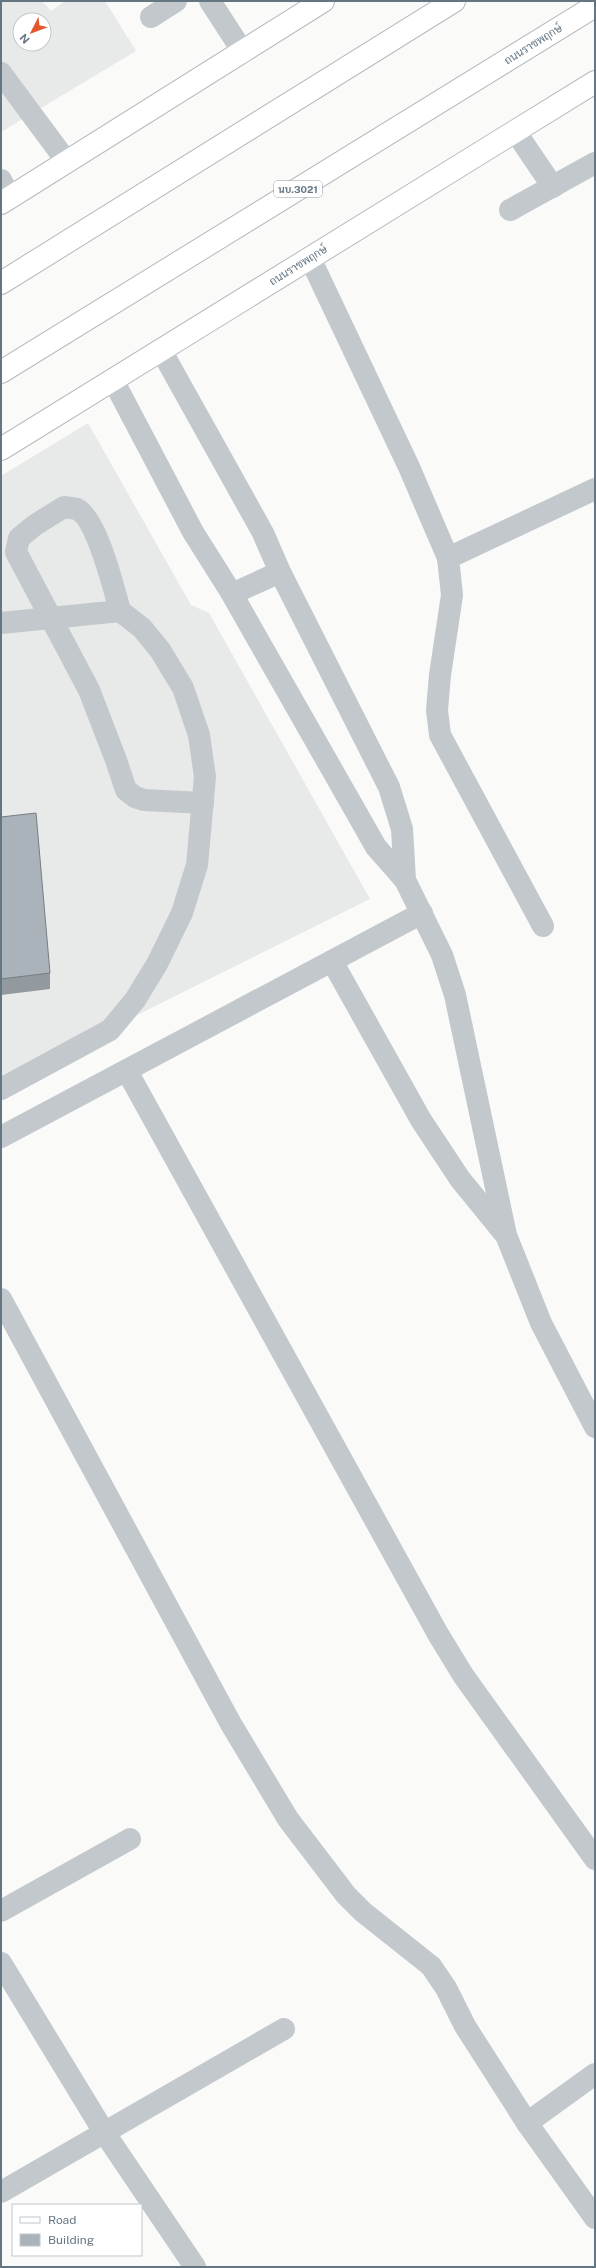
<svg xmlns="http://www.w3.org/2000/svg" width="596" height="2268" font-family="'Public Sans',Sarabun,sans-serif">
	<rect width="100%" height="100%" fill="#fafaf8"/>
	<g fill="#e8e9e9" fill-rule="evenodd">
		<path d="M1 1H42L51 11 65 1H105L136 51 1 132ZM20 20H44V44H20Z"/>
		<path d="M88 423 191 605 209 613 370 899 1 1083V476Z"/>
	</g>
	<g fill="none" stroke-linecap="round" stroke-linejoin="round">
		<g stroke="#b5babe" stroke-width="24">
			<g id="major">
				<path d="M1 203 323 1"/>
				<path d="M1 283 454 1"/>
				<path d="M1 372 595 6"/>
				<path d="M1 449 595 82"/>
			</g>
		</g>
		<g stroke="#c3c8cc" stroke-width="22">
			<path d="M210 1 243 52"/>
			<path d="M151 17 176 1"/>
			<path d="M1 73 67 162"/>
			<path d="M515 131 553 187"/>
			<path d="M1 180 10 198"/>
			<path d="M510 210 595 163"/>
			<path d="M310 258 409 467 448 558 452 595 440 675 437 710 440 735 543 926"/>
			<path d="M161 350 263 533 280 572 389 787 402 829 405 880"/>
			<path d="M113 380 193 532 232 594 376 847 405 880 442 955 455 995 506 1235 541 1323 595 1427"/>
			<path d="M448 558 595 489"/>
			<path d="M232 594 280 572"/>
			<path d="M120 611C114 589 97 519 77 509 73 508 68 508 64 507L35 525 19 538 16 552 89 690 116 760 126 790 135 797 144 800 203 803"/>
			<path d="M1 623 120 611 142 628 160 650 183 688 199 735 205 777 197 865 182 913 157 964 135 1000 110 1030 1 1089"/>
			<path d="M332 961 421 1120 460 1179 504 1233"/>
			<path d="M127 1071 438 1634 463 1675 595 1859"/>
			<path d="M1 1137 422 913"/>
			<path d="M1 1299 231 1724 288 1819 346 1895 363 1912 431 1966 446 1988 465 2026 527 2123 595 2218"/>
			<path d="M1 1911 130 1839"/>
			<path d="M1 1963 104 2132 195 2267"/>
			<path d="M527 2123 595 2074"/>
			<path d="M1 2192 284 2029"/>
		</g>
		<use href="#major" stroke="#fff" stroke-width="22"/>
	</g>
	<path fill="#929a9f" d="M1 817 50 973V989L1 995Z"/>
	<path fill="#aab3b9" stroke="#777d82" d="M36 813 50 973 1 979V817Z"/>
	<g text-anchor="middle" stroke-width="4" stroke-linejoin="round" paint-order="stroke">
		<rect fill="#fff" stroke="#939fa8" stroke-width="1" x="274" y="181" width="48" height="16" rx="3"/>
		<g font-size="10" font-weight="bold" fill="#657683">
			<text x="298" y="193">นบ.3021</text>
		</g>
		<g font-size="11" fill="#657683" stroke="#fff">
			<text transform="translate(533 44) rotate(-32)" y="4">ถนนราชพฤกษ์</text>
			<text transform="translate(298 265) rotate(-32)" y="4">ถนนราชพฤกษ์</text>
		</g>
	</g>
	<rect width="596" height="2268" fill="none" stroke="#657683" stroke-width="4"/>
	<rect x="12" y="2204" width="130" height="52" fill="#ffffff" stroke="#c1c8cd"/>
	<rect x="20" y="2217" width="20" height="6" fill="#ffffff" stroke="#c1c8cd"/>
	<text x="48" y="2224" font-size="12" fill="#657683">Road</text>
	<rect x="20" y="2234" width="20" height="12" fill="#aab3b9" stroke="#c1c8cd"/>
	<text x="48" y="2244" font-size="12" fill="#657683">Building</text>
	<g transform="translate(32 32) rotate(228)"><circle r="19" fill="#ffffff" stroke="#c1c8cd"/>
	<path d="M0-3L7 15L0 10L-7 15Z" fill="#e4572e"/>
	<text y="-6" font-size="11" font-weight="bold" text-anchor="middle" fill="#657683">N</text>
	</g>
</svg>
